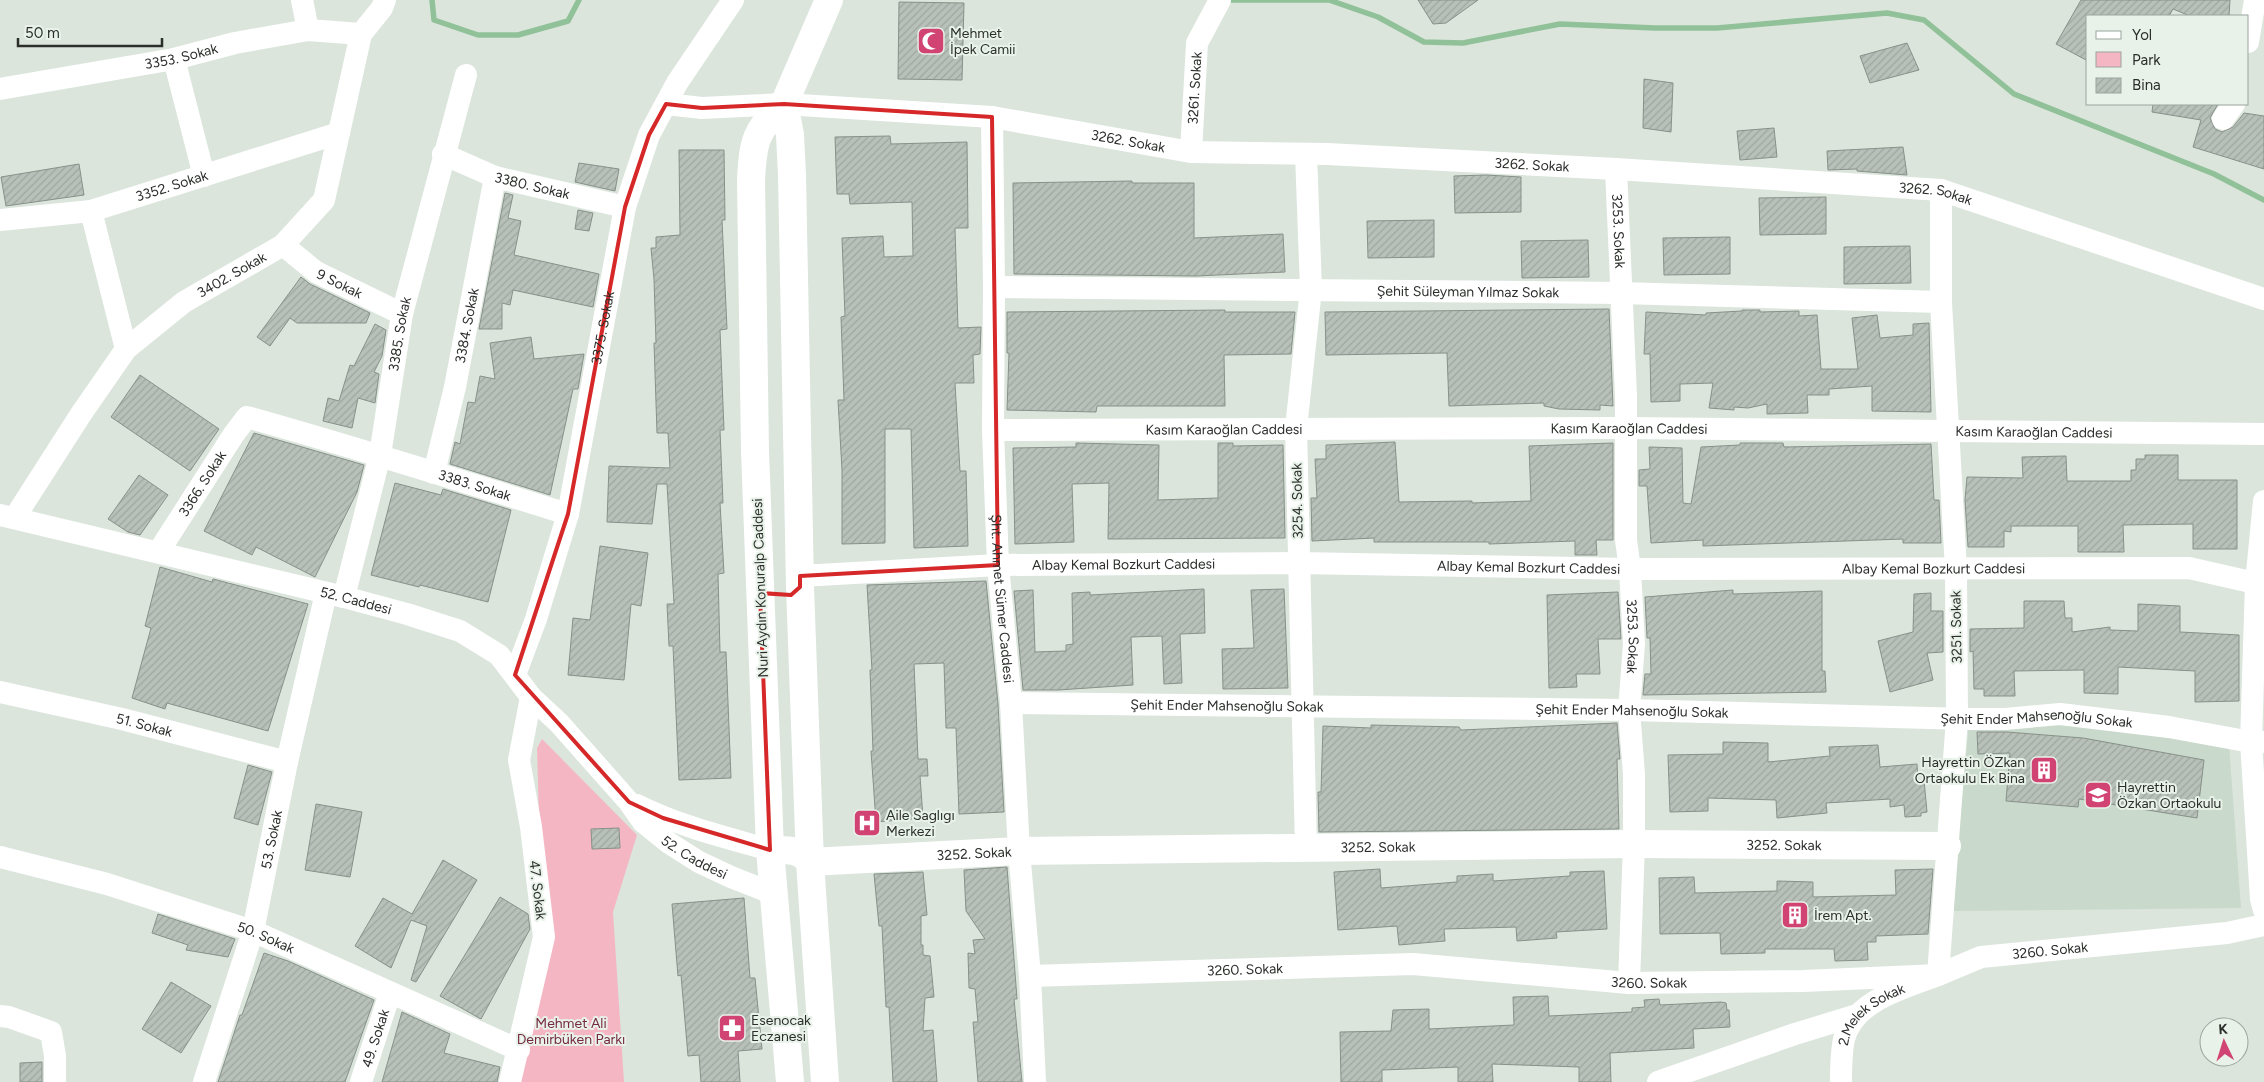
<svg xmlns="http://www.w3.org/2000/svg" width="2264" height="1082" font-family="Figtree,sans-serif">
	<defs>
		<pattern id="building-hatch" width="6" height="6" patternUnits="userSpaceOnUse" patternTransform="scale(1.25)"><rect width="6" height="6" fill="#b8c1b9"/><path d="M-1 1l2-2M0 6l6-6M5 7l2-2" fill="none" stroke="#9ea69f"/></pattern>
	</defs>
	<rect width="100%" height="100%" fill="#dbe5dc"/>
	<path fill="#c9d9cb" d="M2060 719 2229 745 2241 908 1952 911 1969 722Z"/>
	<path fill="#f5b6c4" d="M542 739 637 835 613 912 624 1082H510L542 927 537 748Z"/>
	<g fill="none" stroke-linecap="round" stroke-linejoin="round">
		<g stroke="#91c198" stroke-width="5.5">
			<path d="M432 0 434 20 478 35H518L568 21 579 0"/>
			<path d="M1231 0H1329L1378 17 1424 42 1463 43 1560 24 1655 28H1717L1887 13 1924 20 2014 94 2214 174 2264 200"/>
		</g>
	</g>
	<g fill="url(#building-hatch)" stroke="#889189">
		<path d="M1418 0H1478L1446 23 1433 24Z"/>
		<path d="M2081 0H2230L2229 16H2190L2173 9 2169 16H2088V61L2056 44Z"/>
		<path d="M899 2 964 3 962 80 898 79Z"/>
		<path d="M1907 43 1919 70 1870 83 1860 56Z"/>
		<path d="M1644 79 1673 83 1671 132 1643 128Z"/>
		<path d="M2153 104H2218L2210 118 2215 129 2222 132 2233 127 2244 113 2264 116V169L2193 147 2201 120 2152 112Z"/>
		<path d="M1774 128 1777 157 1740 160 1737 131Z"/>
		<path d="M890 136 891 144 967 142 968 228H955L958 328 981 327 980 354 973 355 974 383H955L960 471H966L968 546 914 548 911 429H885V543L842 544V470L838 400H844L841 317 845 316 842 238 883 236 884 257 913 256 912 202 850 204 849 194H837L835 137Z"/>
		<path d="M1903 147 1907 175 1857 171V169L1828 170 1827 151Z"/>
		<path d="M679 150H724L725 220H722L727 329 720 330 724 430H720L723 503H720L724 573 718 574 720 652H726L731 778 679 780 673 646H669L667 604H674L667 484H657L652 524 607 522 609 466 670 468 668 433H657L654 343H656L654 279 651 248H656V237L680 235Z"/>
		<path d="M579 163 619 169 615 191 575 182Z"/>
		<path d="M79 164 84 195 6 206 1 177Z"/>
		<path d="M1486 175 1521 177V212L1455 213 1454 176Z"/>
		<path d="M1132 181V183H1194V238L1283 234 1285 272 1196 276 1014 274 1013 183Z"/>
		<path d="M505 193 513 195 508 218 521 221 514 255 599 274 593 307 513 290 510 305 502 303V329H479Z"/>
		<path d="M1826 197V234L1760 235 1759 198Z"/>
		<path d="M578 210 593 213 589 231 575 229Z"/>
		<path d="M1434 220V257L1368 258 1367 221Z"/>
		<path d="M1730 237V274L1664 275 1663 238Z"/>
		<path d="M1588 240 1589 277 1522 278 1521 241Z"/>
		<path d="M1910 246 1911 283 1844 284V247Z"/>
		<path d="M301 277 310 284 370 313 366 323H297L290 318 270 346 257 337Z"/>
		<path d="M1609 309 1613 406 1600 405V410L1559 409 1544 406V403L1449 406 1447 353 1326 355 1325 312Z"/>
		<path d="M1225 310V312H1295L1291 354 1224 355 1225 406H1097L1096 412 1007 410 1009 353H1007V312Z"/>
		<path d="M1742 310H1760V312L1799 311V316L1817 315 1821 369H1858L1852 318 1877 315 1880 338 1913 335V324L1929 323 1931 412 1872 411V386L1829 389V395H1807L1808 413 1767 414V404L1748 408 1734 407V410L1709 408 1713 383 1680 384V401L1651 402 1650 354H1644L1646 312 1706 315V313L1742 311Z"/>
		<path d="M375 324 386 330 382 356 374 372 379 374 375 403 358 398 352 428 323 421 328 398 339 401 350 365 354 366Z"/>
		<path d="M531 337 534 359 584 354 578 389H573L550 495 450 464 455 442 460 444 468 402 475 403 480 376 495 379 490 343Z"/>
		<path d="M140 375 219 429 190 471 111 417Z"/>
		<path d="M254 433 364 465 357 492 315 577 256 547 252 555 204 531Z"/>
		<path d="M1395 442 1399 502 1472 501V503L1531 501 1529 446 1613 443V540H1596L1597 555H1575V541L1489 544V542H1374V538L1312 541 1311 498H1317L1315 459H1326V445Z"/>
		<path d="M1076 443 1159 445 1158 500 1218 498V443H1233V446L1283 445 1285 538 1108 539 1109 483 1072 484 1074 542 1015 544 1013 448 1076 447Z"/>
		<path d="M1740 443H1783L1784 447 1931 444 1934 500H1939L1941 543H1903V539L1703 546V540L1651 543 1647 486H1639V470L1650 469 1649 447 1682 448 1683 503 1691 504 1701 447 1740 445Z"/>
		<path d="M2145 455H2178V480H2237V549H2193V524L2123 525 2124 552H2078V526H2011V532L2004 531V547H1968L1965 500 1967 477 2023 478 2022 457 2066 456 2067 481H2131V470H2136V459H2145Z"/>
		<path d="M139 475 168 495 140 535 128 532 108 519Z"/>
		<path d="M395 483 441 495 443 489 511 510 488 602 420 585 419 587 371 575Z"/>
		<path d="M600 546 648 553 641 606 631 604 624 680 568 675 573 618 590 620Z"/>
		<path d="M160 567 212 582 213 579 308 604 268 731 167 703 165 709 132 698 151 628 145 626Z"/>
		<path d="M986 581 998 704 1004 812 959 814 956 728H946L944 663 914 664 918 759H927L928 776H920L923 818 876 822 871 751H873L870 670H872L867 585Z"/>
		<path d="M1204 589 1205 633 1180 634 1182 683 1164 684 1162 636 1131 637 1133 685 1058 690H1023L1014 591 1033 590 1035 652 1066 651V645L1073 644 1072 593 1090 592V595Z"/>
		<path d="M1284 589 1288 688 1223 689 1222 649 1254 648 1251 590Z"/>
		<path d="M1733 590V594L1822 591V671H1825L1826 692 1643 695 1645 674H1651L1650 638H1647L1645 597Z"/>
		<path d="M1618 592 1621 639H1598L1600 674H1576L1577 687 1549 688 1547 595Z"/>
		<path d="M1931 593V611H1943V652L1927 653 1933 680 1890 692 1878 641 1913 632 1914 594Z"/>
		<path d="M2024 601H2064L2065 618H2072V632L2110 627V630L2138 631V604L2180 606V632L2239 635V701L2195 702V671L2118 667V694L2084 693V670L2014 671 2015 696H1984V689H1974L1973 651 1970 652V629L2024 628Z"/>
		<path d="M1617 723 1620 759H1617L1619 829 1319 832 1318 792H1321L1323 726 1371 728V725L1459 727 1461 730Z"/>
		<path d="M1977 732H2007L2083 738 2204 760 2197 818 2079 799 2078 807 2006 801 2010 753 1978 754Z"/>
		<path d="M1723 742 1768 743V762L1830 756 1829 747 1878 745 1880 767 1917 764 1918 781 1924 780 1927 812 1921 813V816L1905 817 1904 805 1890 807V799L1826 803 1827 813 1777 818 1776 800 1708 798V811L1670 812 1668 755 1723 754Z"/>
		<path d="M248 765 272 772 258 825 234 818Z"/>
		<path d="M316 804 362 812 350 877 305 870Z"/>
		<path d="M619 828 620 848 592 849 591 829Z"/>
		<path d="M443 860 477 880 416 982 411 980 427 926 411 920 391 968 355 946 383 898 412 914Z"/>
		<path d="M1007 867 1017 999H1014L1022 1082H978L973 1022H978L975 989 969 988 968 953 975 954 973 940 985 939 966 911 964 870Z"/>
		<path d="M1380 869 1381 888 1457 882V876L1493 874V881L1570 876V872L1604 871 1607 929 1556 932 1557 938 1517 941 1516 927 1444 929 1445 941 1399 945 1397 926 1338 930 1334 872Z"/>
		<path d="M1933 869 1928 934 1876 936V942H1867L1868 960 1835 961 1834 949H1765V953L1721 954 1720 933 1660 934 1659 878 1694 877 1695 893 1777 891V881L1813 882V897L1896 895 1895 870Z"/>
		<path d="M923 872 927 915 921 916V945H923V955L930 956 934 997 925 998 923 1031 933 1030 937 1082H893L889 1007H886L882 926H879L874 874Z"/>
		<path d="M500 897 528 914 530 929 481 1019 440 996Z"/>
		<path d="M744 898 750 978H755L762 1049 738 1051 740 1082H701L699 1055 688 1056 681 975 678 976 672 904Z"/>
		<path d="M158 914 235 939 228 957 186 950 188 945 152 933Z"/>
		<path d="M264 953 288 961 374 1000 345 1082H218L240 1015H242Z"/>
		<path d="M171 982 211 1006 181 1053 142 1029Z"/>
		<path d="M1548 996 1549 1016 1632 1012V1008L1645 1007 1644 1000 1659 999 1660 1005 1721 1002 1726 1003 1727 1010H1729L1730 1027 1693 1029 1694 1048 1610 1053 1611 1082H1579V1067L1492 1064 1493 1082H1458V1067L1382 1070V1082H1341L1340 1032 1391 1031 1393 1010 1429 1009V1029L1514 1025 1513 997Z"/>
		<path d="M402 1012 450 1034 444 1053 500 1067 497 1082H382Z"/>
		<path d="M42 1062V1082H20V1063Z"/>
	</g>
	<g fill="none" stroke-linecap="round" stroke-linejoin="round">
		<g stroke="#fff" stroke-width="22">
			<path d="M302 0 308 30"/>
			<path d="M2248 42 2255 0"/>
			<path d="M174 59 204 176"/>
			<path id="s1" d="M0 89 174 59 235 43 308 30 361 34"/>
			<path id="s2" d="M666 104 702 108 784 104 992 117 1191 152 1327 154 1616 169 1941 190 2264 299"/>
			<path id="s3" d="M992 117 994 287 993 430 998 565 1011 703 1019 851 1030 976 1035 1082"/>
			<path d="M2223 119 2234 104"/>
			<path id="s4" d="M1191 152 1197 43 1220 0"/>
			<path id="s5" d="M443 154 495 177 625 207"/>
			<path id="s6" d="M1616 169 1626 396V540L1630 569 1634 644 1629 710 1634 774V844L1629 983"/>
			<path d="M91 211 126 349"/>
			<path id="s7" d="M0 220 91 211 339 133"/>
			<path id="s8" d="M283 245 316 272 402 314"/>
			<path id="s9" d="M994 287 1620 293 1941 302"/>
			<path id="s10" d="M993 430 1626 428 2264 434"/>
			<path id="s11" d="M434 473 455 387 495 177"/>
			<path d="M2264 501 2256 583 2251 742 2261 899 2264 910"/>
			<path id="s12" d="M0 515 344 597 407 614 460 631 499 655 531 697 559 723 629 802 643 822 669 843 699 862 731 877 774 894"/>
			<path id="s13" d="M15 517 81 414 126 349 184 302 283 245 324 200 361 34 382 8 385 0"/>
			<path id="s14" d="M159 551 234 434 247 417C355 447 461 481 568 514"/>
			<path id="s15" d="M800 576 998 565 1298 563 1630 569 2189 568 2264 585"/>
			<path id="s16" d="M344 597 380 455 402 314 466 75"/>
			<path id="s17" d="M515 675 536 619 568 514 625 207 649 135 677 83 733 0"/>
			<path id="s18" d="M0 692 122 719 287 762"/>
			<path id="s19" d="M1011 703 1629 710 1968 719H2005L2060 714 2169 727 2251 742H2264"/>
			<path d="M637 805C679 826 724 837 770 850"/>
			<path d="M1306 848 1296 428 1311 289 1306 154"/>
			<path id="s20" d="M0 857 107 884 253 931 519 1050"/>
			<path id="s21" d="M1030 976 1413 964 1629 983 1803 981 1938 975 1981 957 2227 933 2264 925"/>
			<path d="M0 1016 9 1017 51 1032 55 1056V1082"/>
			<path id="s22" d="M204 1082 253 931 287 762 326 593"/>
			<path id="s23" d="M361 1082 390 993"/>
			<path d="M510 1082 544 937 531 827 519 760 531 697"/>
			<path d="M1658 1082 1795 1034 1857 1015"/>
			<path id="s24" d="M1841 1082C1841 1068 1841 1053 1844 1039 1854 1000 1905 988 1938 975L1957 719 1956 570 1941 302V190"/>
		</g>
		<g stroke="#fff" stroke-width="28">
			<path d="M784 104 790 135 792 175 800 587 810 862 825 1082"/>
			<path id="s25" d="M770 850C786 850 799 848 810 862L1019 851 1634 844 1947 846"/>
			<path d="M790 1082 770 850 755 451 751 180C753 142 755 130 784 104L829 0"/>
		</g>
	</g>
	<path fill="none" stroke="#d62828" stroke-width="4" stroke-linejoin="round" d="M666 104 702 108 784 104 992 117 998 565 800 576V587L791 595 760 593 770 850 663 818 629 802 515 675 568 514 625 207 649 135Z"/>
	<defs>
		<g id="mosque-square" transform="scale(1.4375)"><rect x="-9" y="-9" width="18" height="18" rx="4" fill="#d04372" stroke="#e8f2e9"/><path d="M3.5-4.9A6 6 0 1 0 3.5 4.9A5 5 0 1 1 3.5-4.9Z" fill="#fff"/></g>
		<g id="building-square" transform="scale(1.4375)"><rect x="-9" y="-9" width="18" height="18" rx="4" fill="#d04372" stroke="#e8f2e9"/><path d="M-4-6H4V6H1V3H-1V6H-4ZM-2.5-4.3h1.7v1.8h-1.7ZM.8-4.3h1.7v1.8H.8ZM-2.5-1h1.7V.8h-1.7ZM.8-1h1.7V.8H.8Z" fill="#fff"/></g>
		<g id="school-square" transform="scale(1.4375)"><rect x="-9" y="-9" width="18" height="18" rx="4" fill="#d04372" stroke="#e8f2e9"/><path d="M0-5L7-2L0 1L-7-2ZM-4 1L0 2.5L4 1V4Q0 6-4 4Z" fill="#fff"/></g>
		<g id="hospital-square" transform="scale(1.4375)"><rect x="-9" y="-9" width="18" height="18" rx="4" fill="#d04372" stroke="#e8f2e9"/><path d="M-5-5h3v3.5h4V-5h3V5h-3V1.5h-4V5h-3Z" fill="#fff"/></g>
		<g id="pharmacy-square" transform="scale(1.4375)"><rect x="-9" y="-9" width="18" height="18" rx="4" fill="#d04372" stroke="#e8f2e9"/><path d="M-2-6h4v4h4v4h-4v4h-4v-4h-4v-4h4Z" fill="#fff"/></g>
	</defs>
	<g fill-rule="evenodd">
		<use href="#mosque-square" x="931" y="41"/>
		<use href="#building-square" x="2044" y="770"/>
		<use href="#school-square" x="2098" y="795"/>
		<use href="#hospital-square" x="867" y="823"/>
		<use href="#building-square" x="1795" y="915"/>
		<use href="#pharmacy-square" x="732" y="1028"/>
	</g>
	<g text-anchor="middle" stroke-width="4" stroke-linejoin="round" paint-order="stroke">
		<g font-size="14" fill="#2b2e2b" stroke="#e8f2e9" text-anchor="start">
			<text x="950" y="38">Mehmet<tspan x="950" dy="16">İpek Camii</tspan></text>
			<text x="2025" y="767" text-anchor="end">Hayrettin ÖZkan<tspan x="2025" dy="16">Ortaokulu Ek Bina</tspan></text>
			<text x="2117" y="792">Hayrettin<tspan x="2117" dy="16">Özkan Ortaokulu</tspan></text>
			<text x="886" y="820">Aile Saglıgı<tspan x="886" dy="16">Merkezi</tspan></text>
			<text x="1814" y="920">İrem Apt.</text>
			<text x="751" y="1025">Esenocak<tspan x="751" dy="16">Eczanesi</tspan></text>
		</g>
		<g font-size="14" fill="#2b2e2b" stroke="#e8f2e9">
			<text dy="5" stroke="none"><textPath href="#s1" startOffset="184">3353. Sokak</textPath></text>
			<text dy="5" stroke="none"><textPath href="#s4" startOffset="64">3261. Sokak</textPath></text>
			<text dy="5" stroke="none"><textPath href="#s2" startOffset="465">3262. Sokak</textPath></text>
			<text dy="5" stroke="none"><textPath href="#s2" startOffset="870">3262. Sokak</textPath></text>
			<text dy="5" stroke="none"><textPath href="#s5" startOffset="95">3380. Sokak</textPath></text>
			<text dy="5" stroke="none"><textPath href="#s7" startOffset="176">3352. Sokak</textPath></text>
			<text dy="5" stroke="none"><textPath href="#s2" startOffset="1275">3262. Sokak</textPath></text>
			<text dy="5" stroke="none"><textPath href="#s6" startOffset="62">3253. Sokak</textPath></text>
			<text dy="5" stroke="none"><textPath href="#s13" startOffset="331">3402. Sokak</textPath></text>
			<text dy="5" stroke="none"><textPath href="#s8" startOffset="69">9 Sokak</textPath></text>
			<text dy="5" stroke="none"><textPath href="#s9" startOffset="474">Şehit Süleyman Yılmaz Sokak</textPath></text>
			<text dy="5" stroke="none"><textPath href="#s11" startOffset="151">3384. Sokak</textPath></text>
			<text dy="5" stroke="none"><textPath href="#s17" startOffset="359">3375. Sokak</textPath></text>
			<text dy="5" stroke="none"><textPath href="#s16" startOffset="269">3385. Sokak</textPath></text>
			<text dy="5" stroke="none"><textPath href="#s10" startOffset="231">Kasım Karaoğlan Caddesi</textPath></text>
			<text dy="5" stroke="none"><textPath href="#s10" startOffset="636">Kasım Karaoğlan Caddesi</textPath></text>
			<text dy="5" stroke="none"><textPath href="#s10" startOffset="1041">Kasım Karaoğlan Caddesi</textPath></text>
			<text dy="5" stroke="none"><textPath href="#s14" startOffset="80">3366. Sokak</textPath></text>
			<text dy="5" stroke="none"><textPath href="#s14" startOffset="398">3383. Sokak</textPath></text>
			<text transform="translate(1297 501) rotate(-91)" y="5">3254. Sokak</text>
			<text dy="5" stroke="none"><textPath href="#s15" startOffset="324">Albay Kemal Bozkurt Caddesi</textPath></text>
			<text dy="5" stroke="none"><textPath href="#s15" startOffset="729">Albay Kemal Bozkurt Caddesi</textPath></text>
			<text dy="5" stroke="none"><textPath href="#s15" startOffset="1134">Albay Kemal Bozkurt Caddesi</textPath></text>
			<text transform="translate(760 588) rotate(-92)" y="5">Nuri Aydın Konuralp Caddesi</text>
			<text dy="5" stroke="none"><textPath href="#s12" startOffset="366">52. Caddesi</textPath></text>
			<text dy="5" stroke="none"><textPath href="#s3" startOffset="482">Şht. Ahmet Sümer Caddesi</textPath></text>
			<text transform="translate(1956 627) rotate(-91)" y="5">3251. Sokak</text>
			<text dy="5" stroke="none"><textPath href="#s6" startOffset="468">3253. Sokak</textPath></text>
			<text dy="5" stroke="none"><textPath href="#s19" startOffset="216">Şehit Ender Mahsenoğlu Sokak</textPath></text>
			<text dy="5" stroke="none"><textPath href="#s19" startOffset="621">Şehit Ender Mahsenoğlu Sokak</textPath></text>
			<text dy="5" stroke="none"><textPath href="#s19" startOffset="1026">Şehit Ender Mahsenoğlu Sokak</textPath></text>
			<text dy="5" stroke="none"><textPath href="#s18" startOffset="148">51. Sokak</textPath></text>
			<text dy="5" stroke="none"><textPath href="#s22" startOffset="252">53. Sokak</textPath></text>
			<text dy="5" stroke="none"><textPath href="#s25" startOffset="1018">3252. Sokak</textPath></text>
			<text dy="5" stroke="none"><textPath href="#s25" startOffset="612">3252. Sokak</textPath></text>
			<text dy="5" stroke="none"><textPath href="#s25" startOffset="208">3252. Sokak</textPath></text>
			<text dy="5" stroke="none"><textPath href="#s12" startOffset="804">52. Caddesi</textPath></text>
			<text transform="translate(538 890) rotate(83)" y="5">47. Sokak</text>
			<text dy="5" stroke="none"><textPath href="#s20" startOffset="278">50. Sokak</textPath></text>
			<text dy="5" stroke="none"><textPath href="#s21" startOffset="1025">3260. Sokak</textPath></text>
			<text dy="5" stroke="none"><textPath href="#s21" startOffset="215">3260. Sokak</textPath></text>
			<text dy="5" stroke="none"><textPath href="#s21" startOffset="620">3260. Sokak</textPath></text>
			<text dy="5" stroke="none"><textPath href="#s24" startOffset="81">2.Melek Sokak</textPath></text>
			<text dy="5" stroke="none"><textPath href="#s23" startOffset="46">49. Sokak</textPath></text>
		</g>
		<g font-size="14" fill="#752a42" stroke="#e8f2e9">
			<text x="571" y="1028">Mehmet Ali<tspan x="571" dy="16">Demirbüken Parkı</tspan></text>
		</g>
	</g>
	<rect x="2086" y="15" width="162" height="90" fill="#e8f2e9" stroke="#9ca49d"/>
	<rect x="2096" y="31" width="25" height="8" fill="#ffffff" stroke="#9ca49d"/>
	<text x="2132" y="40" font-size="15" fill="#2b2e2b">Yol</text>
	<rect x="2096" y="52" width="25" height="15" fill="#f5b6c4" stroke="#9ca49d"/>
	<text x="2132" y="65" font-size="15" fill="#2b2e2b">Park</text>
	<rect x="2096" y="78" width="25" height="15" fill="url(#building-hatch)" stroke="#9ca49d"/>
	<text x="2132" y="90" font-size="15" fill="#2b2e2b">Bina</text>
	<g transform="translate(2224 1042) rotate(356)"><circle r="24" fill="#e8f2e9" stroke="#9ca49d"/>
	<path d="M0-4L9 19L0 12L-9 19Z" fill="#d04372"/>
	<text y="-8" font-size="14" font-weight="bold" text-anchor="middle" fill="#2b2e2b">K</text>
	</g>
	<path d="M18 38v8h144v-8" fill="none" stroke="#2b2e2b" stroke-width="2.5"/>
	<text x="25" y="38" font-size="15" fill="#2b2e2b" stroke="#e8f2e9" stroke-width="4" paint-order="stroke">50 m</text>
</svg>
